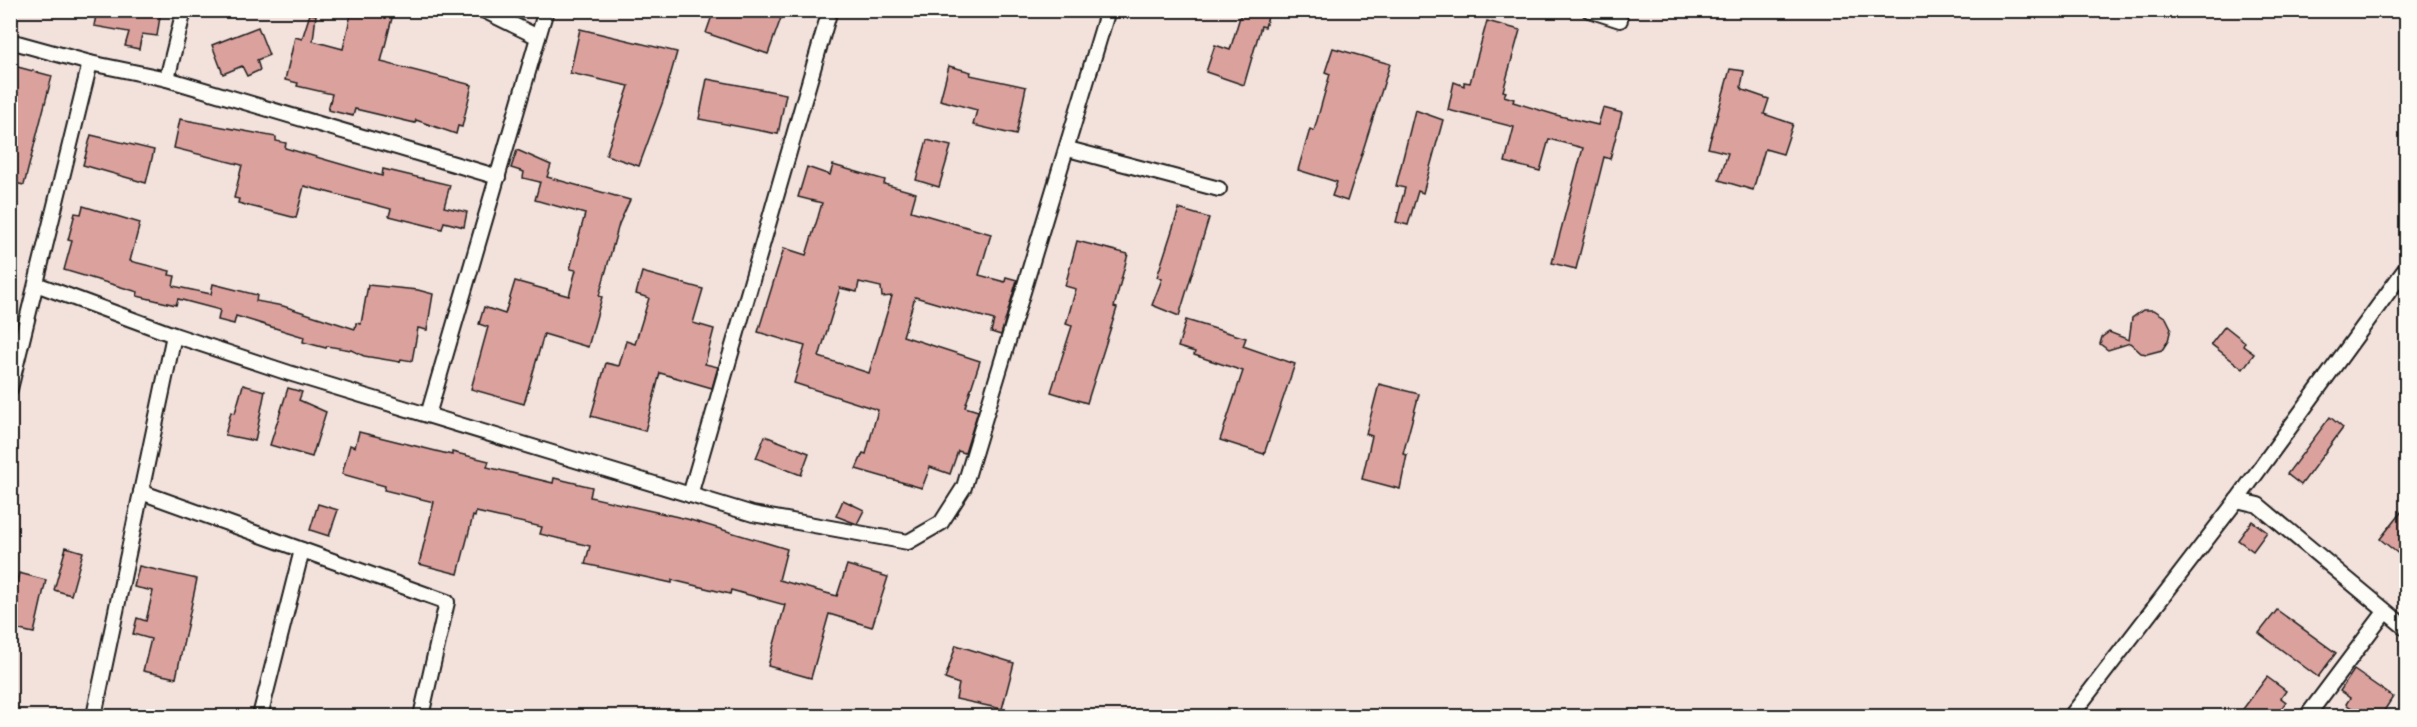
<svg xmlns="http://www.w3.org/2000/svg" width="2417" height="727" font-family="Mali,sans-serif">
	<rect width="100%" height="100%" fill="#f3e1dc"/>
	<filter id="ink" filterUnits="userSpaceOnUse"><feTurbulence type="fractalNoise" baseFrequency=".0167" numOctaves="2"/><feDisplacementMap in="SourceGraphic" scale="12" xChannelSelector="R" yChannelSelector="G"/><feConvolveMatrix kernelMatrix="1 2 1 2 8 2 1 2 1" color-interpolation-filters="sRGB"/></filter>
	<g filter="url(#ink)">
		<g fill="#dba19d" stroke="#1c1c1c" stroke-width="1.5" fill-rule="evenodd">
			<path d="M97 10H161L157 36 142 34 139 49 125 46 129 32 94 26Z"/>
			<path d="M352 10H394L381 62 472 85 462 127 458 126 456 134 416 120 415 123 355 109 353 116 328 110 332 94 297 86 298 83 285 80 295 37 302 39 310 14 316 15 313 41 343 49Z"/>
			<path d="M714 10H758L781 18 768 54 706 33Z"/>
			<path d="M1242 10H1270L1265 27 1261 26 1244 85 1206 72 1215 45 1230 50Z"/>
			<path d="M1487 21 1520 30 1503 91 1506 92 1504 96 1514 99 1513 102 1556 115 1598 125 1603 108 1622 113 1610 159 1604 157 1576 269 1552 263 1583 148 1549 139 1540 171 1505 162 1514 127 1448 110 1454 82 1464 86V82L1470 83Z"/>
			<path d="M258 27 269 55 257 60 260 70 247 76 242 66 223 74 212 45Z"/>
			<path d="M580 29 677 52 663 101 639 166 606 155 629 86 570 73Z"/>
			<path d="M1333 48 1390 64 1347 201 1332 196 1337 182 1298 170 1310 129 1314 131 1330 74 1325 72Z"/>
			<path d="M10 65 52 76 24 185 10 182Z"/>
			<path d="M949 66 971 72 970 75 1026 87 1016 135 973 125 977 110 940 100Z"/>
			<path d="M1730 69 1744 71 1741 87 1743 90 1769 99 1764 114 1793 124 1783 154 1765 149 1753 190 1719 180 1728 153 1708 148Z"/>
			<path d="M707 79 786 94 778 134 699 119Z"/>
			<path d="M1415 110 1443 120 1423 193 1418 191 1408 225 1396 222 1405 188 1396 186Z"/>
			<path d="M180 119 276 137V141L286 143 285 148 382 176 383 169 450 185 444 207 467 212 464 227 444 222 442 229 389 216 391 209 304 186 296 218 238 203 239 199 234 198 242 165 174 148Z"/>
			<path d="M91 135 154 150 146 183 83 165Z"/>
			<path d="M927 140 951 146 939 187 916 180Z"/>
			<path d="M517 150 551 165 547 177 630 200 619 224 599 296 602 297 588 347 544 334 524 404 471 389 488 327 479 324 484 307 505 314 515 281 569 296 576 270 570 269 585 214 535 200 540 182 523 178 524 172 511 168Z"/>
			<path d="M833 165 885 180 884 184 916 193 911 211 991 234 979 275 1005 282 1006 277 1017 280 1001 335 991 332 994 320 915 297 903 336 980 361 965 407 978 411 965 453 958 451 950 474 930 467 922 488 856 469 863 453 866 454 878 410 794 383 805 346 758 332 784 248 806 255 818 217 822 203 798 197 807 167 830 175ZM859 282 881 287 882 297 892 296 869 373 819 357 840 288 857 292Z"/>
			<path d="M83 206 140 223 130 261 170 271 169 275 175 276 173 286 211 294 213 284 257 295 256 301 283 306 355 329 356 323 361 324 368 285 418 290 433 294 427 330 418 328 412 361 401 359 400 362 364 356 351 350 327 346 326 348 303 342 304 337 236 316 234 324 218 320 220 310 178 299 176 305 137 296 138 292 64 270 72 241 68 240 75 213 81 214Z"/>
			<path d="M1179 209 1209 218 1179 316 1152 305 1162 279 1157 277Z"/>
			<path d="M1077 241 1128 254 1114 307 1117 308 1087 403 1051 392 1072 326 1066 324 1076 289 1065 286Z"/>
			<path d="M642 272 703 289 693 323 714 329 705 364 718 367 712 388 660 373 645 431 591 416 606 363 619 366 626 341 635 344 649 298 636 294Z"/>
			<path d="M2143 310H2154L2166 318 2171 328 2168 341 2162 350 2147 354 2141 353 2130 343 2108 350 2100 344 2102 337 2109 332 2129 340 2132 318Z"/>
			<path d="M1186 320 1246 338 1243 346 1295 364 1264 454 1220 440 1243 371 1194 355 1195 352 1178 347Z"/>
			<path d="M2225 326 2245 342 2243 346 2254 354 2243 369 2211 344Z"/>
			<path d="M1379 384 1419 394 1403 454 1407 455 1400 489 1362 479 1372 436 1366 434Z"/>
			<path d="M243 385 265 391 255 441 225 435 231 412 235 413Z"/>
			<path d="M288 388 302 392 299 400 326 412 312 457 270 445Z"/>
			<path d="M2330 417 2343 428 2301 485 2287 474Z"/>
			<path d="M359 432 452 455V452L489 461 487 467 553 483 554 478 592 487 590 497 687 519 787 549 779 580 837 596 847 565 888 577 872 627 829 614 811 678 768 666 785 605 731 590 730 594 672 580V583L585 564 590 546 540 534 542 527 476 512 475 517 473 516 458 574 419 564 434 502 384 490 385 486 342 474 350 445 355 447Z"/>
			<path d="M765 436 809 453 801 475 756 458Z"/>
			<path d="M843 500 864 510 857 524 836 516Z"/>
			<path d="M318 504 338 510 329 536 310 530Z"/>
			<path d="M2406 506V548L2401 556 2380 539Z"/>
			<path d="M2252 521 2267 532 2253 551 2238 540Z"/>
			<path d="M66 547 83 552 71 595 54 590Z"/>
			<path d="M139 566 197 579 176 678 143 671 151 639 133 634 137 618 146 621 153 591 134 587Z"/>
			<path d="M19 573 46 580 34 633 10 628V610Z"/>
			<path d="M2277 610 2336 653 2318 677 2259 633Z"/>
			<path d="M956 645 1014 663 1002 709 956 699 959 684 945 679Z"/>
			<path d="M2354 670 2393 697 2380 717 2367 710 2363 716 2346 704 2350 698 2340 691Z"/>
			<path d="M2267 677 2286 691 2281 698 2286 702 2275 717H2237Z"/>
		</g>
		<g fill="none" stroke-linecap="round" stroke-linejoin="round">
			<g stroke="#1c1c1c" stroke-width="18">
				<g id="minor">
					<path d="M483 10 538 37"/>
					<path d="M1589 10 1620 20"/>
					<path d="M10 41 90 63 167 79 498 177"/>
					<path d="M167 79 184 10"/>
					<path d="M1068 149 1219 189"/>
					<path d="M36 284 174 335 289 373 753 514 908 542 941 523 964 487 1108 10"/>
					<path d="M10 389 90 63"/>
					<path d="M428 415 546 10"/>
					<path d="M141 492 447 602 421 716"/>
					<path d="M690 495 830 10"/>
					<path d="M2237 500 2258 505 2406 628"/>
					<path d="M94 716 174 335"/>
					<path d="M260 716 302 550"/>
					<path d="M2071 716 2237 500 2406 268"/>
					<path d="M2307 716 2385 612"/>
				</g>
			</g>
			<use href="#minor" stroke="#fdfcf7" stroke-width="14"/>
		</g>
	</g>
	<rect width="2417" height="727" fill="none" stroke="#fdfcf7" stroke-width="36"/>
	<rect x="18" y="18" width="2381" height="691" fill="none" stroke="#1c1c1c" stroke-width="2" filter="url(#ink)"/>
</svg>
